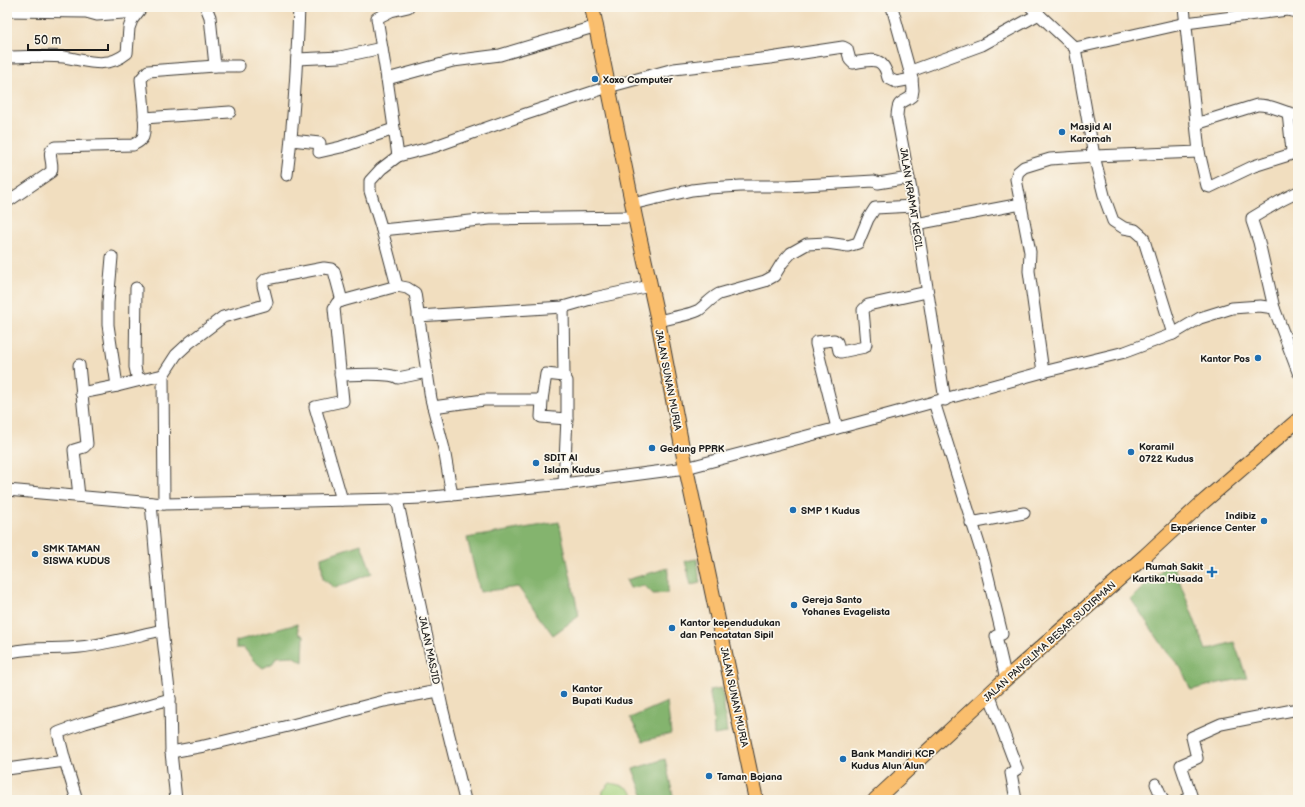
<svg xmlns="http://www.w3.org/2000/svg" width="1305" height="807" font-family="'Balsamiq Sans',sans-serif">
	<rect width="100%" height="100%" fill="#fbf7ec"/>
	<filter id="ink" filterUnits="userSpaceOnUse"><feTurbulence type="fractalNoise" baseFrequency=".025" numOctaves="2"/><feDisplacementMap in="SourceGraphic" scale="8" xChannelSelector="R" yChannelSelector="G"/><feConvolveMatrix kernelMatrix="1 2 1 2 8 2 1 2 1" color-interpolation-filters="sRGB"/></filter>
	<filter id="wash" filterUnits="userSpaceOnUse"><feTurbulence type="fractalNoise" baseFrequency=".012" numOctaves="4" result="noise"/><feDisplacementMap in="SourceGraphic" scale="16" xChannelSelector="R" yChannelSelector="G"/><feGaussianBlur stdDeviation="0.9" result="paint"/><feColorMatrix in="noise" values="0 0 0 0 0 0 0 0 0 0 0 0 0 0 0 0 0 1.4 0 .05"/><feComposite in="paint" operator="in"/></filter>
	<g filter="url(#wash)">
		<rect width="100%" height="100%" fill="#f1debf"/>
		<path fill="#a5d27f" stroke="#60774e" d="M610 783C623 786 631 786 635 800H602L603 791Z"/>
		<g fill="#84b46e" stroke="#506845">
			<path d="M559 522 579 616 553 635 518 587 480 592 467 538Z"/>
			<path d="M361 544 372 573 335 588 323 579 321 557Z"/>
			<path d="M697 559 700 583 691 585 685 561Z"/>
			<path d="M1171 559 1206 650 1234 642 1247 678 1219 683 1191 690 1181 668 1167 652 1131 599 1148 582 1158 574Z"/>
			<path d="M668 568V593L653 594 645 586 630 588 626 580Z"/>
			<path d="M297 624 299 634 304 635 303 662 292 656 276 657 273 663 263 668 254 661 244 648H236V641Z"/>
			<path d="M722 688 727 733 714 735 713 710 709 690Z"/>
			<path d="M667 702 671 734 643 741 630 718Z"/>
			<path d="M665 759 674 800H645L633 769Z"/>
		</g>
	</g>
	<g filter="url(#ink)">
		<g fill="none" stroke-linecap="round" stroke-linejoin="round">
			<g stroke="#3c3934" stroke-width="13">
				<g id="minor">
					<path d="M206 7 210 17 215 66"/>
					<path d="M892 7 912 79 913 90 912 96C901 105 898 99 897 116L914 206 945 400"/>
					<path d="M1031 7 1075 48 1094 156 1105 199 1113 221 1124 228 1135 230 1143 237 1173 334"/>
					<path d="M7 11 86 12 97 15 137 12"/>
					<path d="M1075 48 1186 23 1287 10 1298 12"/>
					<path d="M7 57C26 57 45 55 64 57 86 60 106 70 127 53L129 28 132 20 142 7"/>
					<path d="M297 59 340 57 382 48"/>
					<path d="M911 71 982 45 1039 14"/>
					<path d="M387 79 453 61 500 55 597 26"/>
					<path d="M144 118 230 112"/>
					<path d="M1196 124 1257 105C1271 104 1284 113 1298 115"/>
					<path d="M291 140 320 143 319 152 341 147 394 129"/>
					<path d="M1199 152 1207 186 1210 187 1254 166 1289 155 1292 151 1288 113"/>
					<path d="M398 156 387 79 377 18 391 11 408 7"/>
					<path d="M287 175C294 119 297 63 299 7"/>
					<path d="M7 202 51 172C55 163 45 152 55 147L133 145C137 143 141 141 143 137 147 127 142 91 141 79L148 71 215 66H239"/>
					<path d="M632 204 692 190 709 188 741 186H787L874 181 878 183 909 178"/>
					<path d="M916 224 1021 204"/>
					<path d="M382 230 490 219 635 217"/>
					<path d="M112 257 108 303V325L117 386 141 380"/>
					<path d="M397 286 407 288 415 293 431 399 444 449 452 495"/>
					<path d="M136 288 135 367 137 376 141 380 163 375"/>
					<path d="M563 307 564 376 567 381V417L564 484"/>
					<path d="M1274 308 1259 242 1252 221V218L1282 200 1298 192"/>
					<path d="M418 316 563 307 594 298 650 286"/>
					<path d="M658 321C669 318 690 315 699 310 706 305 711 298 719 294L765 281 774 276 782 263 791 253 807 244 827 243 848 246 858 243 868 219 875 208 914 206"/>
					<path d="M1043 372 1029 271 1030 252 1016 179 1018 172 1024 167 1050 159 1094 156 1199 152 1184 7"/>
					<path d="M340 375C352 375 389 372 398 378L427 372"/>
					<path d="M81 393 117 386"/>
					<path d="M542 400 546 374 564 376"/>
					<path d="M934 402 984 560 1002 634 996 636 1006 679"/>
					<path d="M433 407 484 400H542L541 417 567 419"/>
					<path d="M837 428 816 344V342L834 340 837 342 839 351 841 352 865 347 866 344 863 310 868 305 927 292"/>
					<path d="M7 490 164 504 397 499 422 498 564 484 686 468 868 420 1043 372 1125 352 1173 334 1200 318 1232 308 1260 306 1274 308 1298 372"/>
					<path d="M79 496 74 450 84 447 87 444 79 365"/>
					<path d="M397 499 442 707 465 800"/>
					<path d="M342 500 315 407 343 401 334 308 337 303 342 301 397 286 382 230 370 191V181L381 169 398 156 433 147 526 114 608 87 674 69 770 58 843 47 847 49 850 60 853 63C872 60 883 55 888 78L896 82 912 79"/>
					<path d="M151 503 162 630 170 699 171 752 176 800"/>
					<path d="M164 504 163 375 176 355 190 342 223 317 265 305 267 302 263 286V282L266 279 324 268 331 269 334 271 342 301"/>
					<path d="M971 523 1024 513"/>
					<path d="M7 653C31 646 56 650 80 647 108 644 135 636 162 630"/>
					<path d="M989 694 1017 769 1011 773 1016 800"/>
					<path d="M171 752 204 746 288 726 384 701 438 691"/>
					<path d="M65 761 77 800"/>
					<path d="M7 769 65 761 58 733 60 732 85 723 170 699"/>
					<path d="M1156 784 1163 800"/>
					<path d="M1185 800 1192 798 1181 765 1197 758 1192 737 1221 724 1298 709"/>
				</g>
			</g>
			<g stroke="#3c3934" stroke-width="16">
				<g id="major">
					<path d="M592 7 635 217 658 321 686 468 756 800"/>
					<path d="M875 800 1000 684 1145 556 1201 504 1298 420"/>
				</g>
			</g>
			<use href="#minor" stroke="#fff" stroke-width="11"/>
			<use href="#major" stroke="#fabe6d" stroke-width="14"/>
		</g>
	</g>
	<g fill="#1f6fb2" stroke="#fbf7ec" stroke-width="1.5">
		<circle cx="595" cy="79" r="4"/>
		<circle cx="1062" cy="132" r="4"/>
		<circle cx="1258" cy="358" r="4"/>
		<circle cx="652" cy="448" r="4"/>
		<circle cx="1131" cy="452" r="4"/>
		<circle cx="536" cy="463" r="4"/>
		<circle cx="793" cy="510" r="4"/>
		<circle cx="1264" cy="521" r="4"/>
		<circle cx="35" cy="554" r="4"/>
		<path d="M1210 566h4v4h4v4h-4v4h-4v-4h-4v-4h4z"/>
		<circle cx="794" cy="605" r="4"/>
		<circle cx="672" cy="628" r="4"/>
		<circle cx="564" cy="694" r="4"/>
		<circle cx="843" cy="759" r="4"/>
		<circle cx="709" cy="776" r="4"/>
	</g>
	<g text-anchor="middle" stroke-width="3.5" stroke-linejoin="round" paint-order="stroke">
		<g font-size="10" font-weight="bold" fill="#1c1c1c" stroke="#fbf7ec" text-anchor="start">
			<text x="603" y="83">Xoxo Computer</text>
			<text x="1070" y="130">Masjid Al<tspan x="1070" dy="12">Karomah</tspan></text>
			<text x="1250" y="362" text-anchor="end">Kantor Pos</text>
			<text x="1139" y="450">Koramil<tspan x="1139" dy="12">0722 Kudus</tspan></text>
			<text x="660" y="452">Gedung PPRK</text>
			<text x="544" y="461">SDIT Al<tspan x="544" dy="12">Islam Kudus</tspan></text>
			<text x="801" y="514">SMP 1 Kudus</text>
			<text x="1256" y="519" text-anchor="end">Indibiz<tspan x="1256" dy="12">Experience Center</tspan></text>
			<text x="43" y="552">SMK TAMAN<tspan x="43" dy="12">SISWA KUDUS</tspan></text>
			<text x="1203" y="570" text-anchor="end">Rumah Sakit<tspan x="1203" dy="12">Kartika Husada</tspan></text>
			<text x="802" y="603">Gereja Santo<tspan x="802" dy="12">Yohanes Evagelista</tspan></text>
			<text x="680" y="626">Kantor kependudukan<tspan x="680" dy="12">dan Pencatatan Sipil</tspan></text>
			<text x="572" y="692">Kantor<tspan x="572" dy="12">Bupati Kudus</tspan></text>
			<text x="851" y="757">Bank Mandiri KCP<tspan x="851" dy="12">Kudus Alun Alun</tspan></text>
			<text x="717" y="780">Taman Bojana</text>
		</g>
		<g font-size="10" fill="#1c1c1c" stroke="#fbf7ec">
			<text transform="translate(912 199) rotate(81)" y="4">JALAN KRAMAT KECIL</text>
			<text transform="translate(669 380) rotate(79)" y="4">JALAN SUNAN MURIA</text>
			<text transform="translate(1049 641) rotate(-42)" y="4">JALAN PANGLIMA BESAR SUDIRMAN</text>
			<text transform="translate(430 650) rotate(78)" y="4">JALAN MASJID</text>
			<text transform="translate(735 697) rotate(78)" y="4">JALAN SUNAN MURIA</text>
		</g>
	</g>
	<rect width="1305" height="807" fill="none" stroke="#fbf7ec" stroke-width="24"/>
	<path d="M28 44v6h80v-6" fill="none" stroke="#1c1c1c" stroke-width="2"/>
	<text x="34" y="44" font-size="12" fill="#1c1c1c" stroke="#fbf7ec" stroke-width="3" paint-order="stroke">50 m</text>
</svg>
